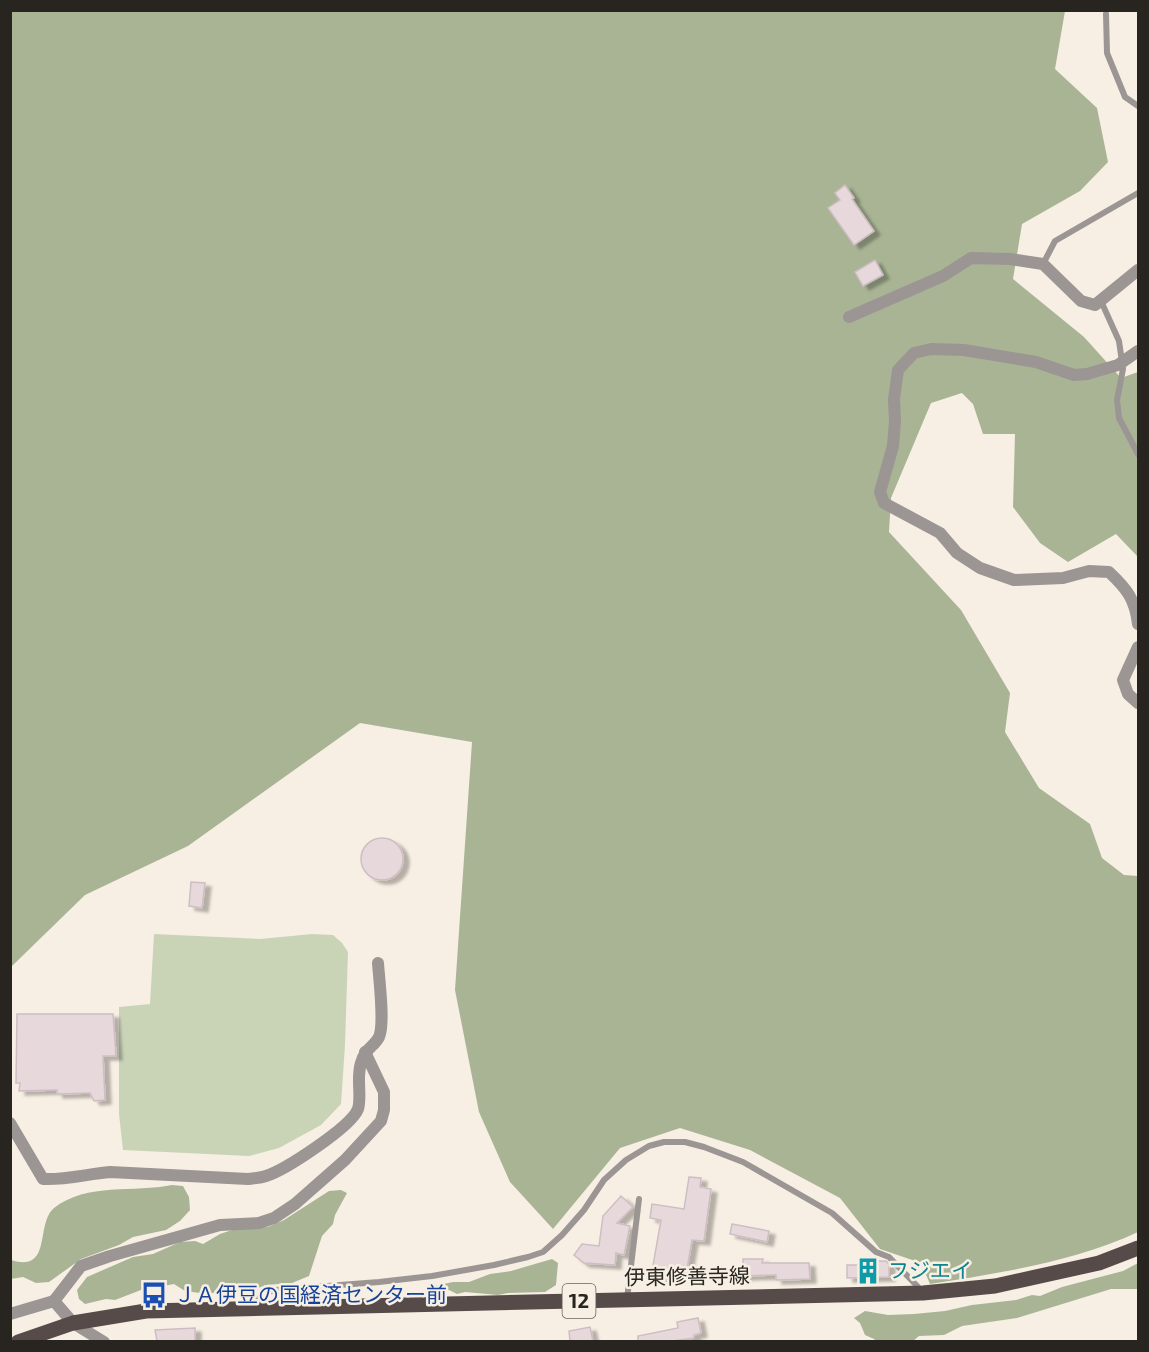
<svg xmlns="http://www.w3.org/2000/svg" width="1149" height="1352" font-family="'Exo 2','Noto Sans JP',sans-serif">
	<defs>
		<filter id="shadow"><feDropShadow dx="6" dy="4" stdDeviation="1.5" flood-color="#0004"/></filter>
	</defs>
	<rect width="100%" height="100%" fill="#f7efe3"/>
	<path fill="#c9d4b7" d="M154 934 260 939 312 934 333 935 342 943 348 952 345 1045 341 1104 321 1125 279 1148 249 1156 123 1150 119 1114V1007L150 1004Z"/>
	<g fill="#a9b495">
		<path d="M11 11H1065L1055 69 1097 108 1108 162 1080 191 1022 224 1013 279 1084 337 1121 378 1138 372V557L1116 534 1068 562 1040 543 1013 507 1015 434H983L973 404 962 393 931 403 891 498 889 532 961 610 1010 693 1005 732 1039 788 1090 824 1102 858 1124 875 1138 876V1232C1073 1262 1000 1273 930 1284L921 1263 880 1249 840 1198 750 1150 680 1128 620 1148 553 1229 510 1182 479 1112 455 990 472 742 360 723 188 846 85 895 11 967Z"/>
		<path d="M172 1185 183 1186 189 1197 190 1210 180 1221 166 1230 133 1237 119 1245 81 1259 49 1282 36 1283 23 1277 11 1279V1260C53 1273 35 1224 54 1208 87 1182 134 1193 172 1185Z"/>
		<path d="M341 1190 347 1193 335 1215 333 1224 322 1236 309 1276 292 1283 266 1285 250 1291 226 1293H200L185 1291 174 1284 141 1290 115 1300 106 1299 85 1304 79 1299 77 1290 87 1277 133 1257 153 1254 180 1242 195 1241 203 1244 220 1234 235 1229 268 1227 284 1220 329 1191Z"/>
		<path d="M552 1259 558 1263 556 1285 545 1292 508 1293 498 1295 465 1292 457 1294 449 1290 438 1293 429 1290V1287L453 1282H469L490 1274 511 1271Z"/>
		<path d="M1138 1263V1289H1111L1017 1318 962 1326 944 1335 919 1336 913 1341H876L874 1339 865 1335 860 1323 854 1318 865 1311 888 1315 914 1314 945 1311 972 1305 1016 1300 1032 1295 1040 1296 1062 1287 1123 1271Z"/>
	</g>
	<g fill="#e7d8dc" stroke="#cebec3" stroke-width="1.5" filter="url(#shadow)">
		<path d="M845 185 854 198 852 199 874 231 854 245 828 208 840 200 835 193Z"/>
		<path d="M875 260 883 275 863 286 855 272Z"/>
		<circle cx="382" cy="859" r="21"/>
		<path d="M191 882 205 883 202 908 189 906Z"/>
		<path d="M17 1014H113L116 1056H103L105 1100 94 1101 90 1093 57 1094V1090L19 1091 20 1083H16Z"/>
		<path d="M689 1177 701 1178 700 1187 711 1189 704 1241 692 1240 687 1269 671 1267 669 1280 651 1277 661 1220 650 1218 652 1204 684 1209Z"/>
		<path d="M621 1196 633 1207 617 1223 630 1226 624 1255 616 1253 615 1265 584 1263 574 1255 582 1244 599 1246 603 1216Z"/>
		<path d="M732 1224 769 1231 767 1242 730 1234Z"/>
		<path d="M743 1259H763L762 1263H809L810 1279 776 1280V1275L743 1276Z"/>
		<path d="M868 1261H886L889 1264V1277L847 1278V1265H868Z"/>
		<path d="M698 1318 701 1333 694 1335V1338L673 1341H638V1336L678 1328 677 1322Z"/>
		<path d="M590 1327 593 1341H570L569 1331Z"/>
		<path d="M195 1328V1341H157L155 1330Z"/>
	</g>
	<g fill="none" stroke-linecap="round" stroke-linejoin="round">
		<g stroke="#9b9593" stroke-width="6">
			<path d="M1106 14 1107 53 1125 97 1138 106"/>
			<path d="M1043 264 1055 241 1138 193"/>
			<path d="M1101 301 1119 341 1123 369 1117 400 1119 418 1138 454"/>
			<path d="M627 1299 639 1199"/>
			<path d="M253 1306 263 1294 275 1290 379 1282 432 1276 494 1265 528 1257 543 1252 562 1235 584 1210 604 1180 626 1160 649 1146 664 1142H685L704 1147 743 1162 832 1213 876 1252 889 1257 923 1292"/>
		</g>
		<g stroke="#9b9593" stroke-width="12">
			<path d="M849 317 943 276 971 258 1010 259 1043 264 1081 301 1095 305 1138 270"/>
			<path d="M1138 351 1118 365 1087 374 1074 375 1036 362 964 350 931 349 914 353 898 370 894 399 895 421 893 446 880 492 884 503 940 533 957 553 980 568 1014 580 1063 578 1089 571 1109 572C1127 589 1135 599 1138 624"/>
			<path d="M1138 647 1123 680 1128 694 1138 703"/>
			<path d="M10 1123 43 1179C66 1180 87 1174 110 1172L248 1179C254 1178 260 1178 266 1176 285 1170 351 1127 358 1109 362 1096 356 1078 361 1063 365 1048 374 1047 379 1037 385 1024 379 979 378 963"/>
			<path d="M54 1301 81 1266 110 1256 220 1225 259 1223 274 1218 295 1204 345 1160 381 1121 384 1110V1092L365 1052"/>
			<path d="M10 1314 54 1301 73 1323 104 1342"/>
		</g>
		<path stroke="#564b48" stroke-width="15" d="M18 1342 73 1323 146 1311 923 1293 995 1286 1099 1263 1138 1248"/>
	</g>
	<defs>
		<g id="building-bare" transform="scale(2.07)"><path d="M-4-6H4V6H1V3H-1V6H-4ZM-2.5-4.3h1.7v1.8h-1.7ZM.8-4.3h1.7v1.8H.8ZM-2.5-1h1.7V.8h-1.7ZM.8-1h1.7V.8H.8Z" fill="#0f9aa8" stroke="#f7efe3" stroke-width="2.5" paint-order="stroke"/></g>
		<g id="bus-bare" transform="scale(2.07)"><path d="M-5-6H5V4H4V6H2V4H-2V6H-4V4H-5ZM-3.5-4V0h7V-4ZM-3.5 1.2v1.5H-2V1.2ZM2 1.2v1.5H3.5V1.2Z" fill="#1a4fb4" stroke="#f7efe3" stroke-width="2.5" paint-order="stroke"/></g>
	</defs>
	<g fill-rule="evenodd">
		<use href="#building-bare" x="868" y="1271"/>
		<use href="#bus-bare" x="154" y="1295"/>
	</g>
	<g text-anchor="middle" stroke-width="5" stroke-linejoin="round" paint-order="stroke">
		<rect fill="#f7efe3" stroke="#66625b" stroke-width="1.5" x="562.5" y="1284" width="33" height="34" rx="4.5"/>
		<g font-size="20" font-weight="bold" fill="#282521">
			<text x="579" y="1308">12</text>
		</g>
		<g font-size="21" fill="#0d838f" stroke="#f7efe3" text-anchor="start">
			<text x="888" y="1278">フジエイ</text>
		</g>
		<g font-size="21" fill="#282521" stroke="#f7efe3">
			<text transform="translate(687 1277) rotate(-1)" y="7">伊東修善寺線</text>
		</g>
		<g font-size="21" fill="#164399" stroke="#f7efe3" text-anchor="start">
			<text x="174" y="1302">ＪＡ伊豆の国経済センター前</text>
		</g>
	</g>
	<rect width="1149" height="1352" fill="none" stroke="#282521" stroke-width="24"/>
</svg>
